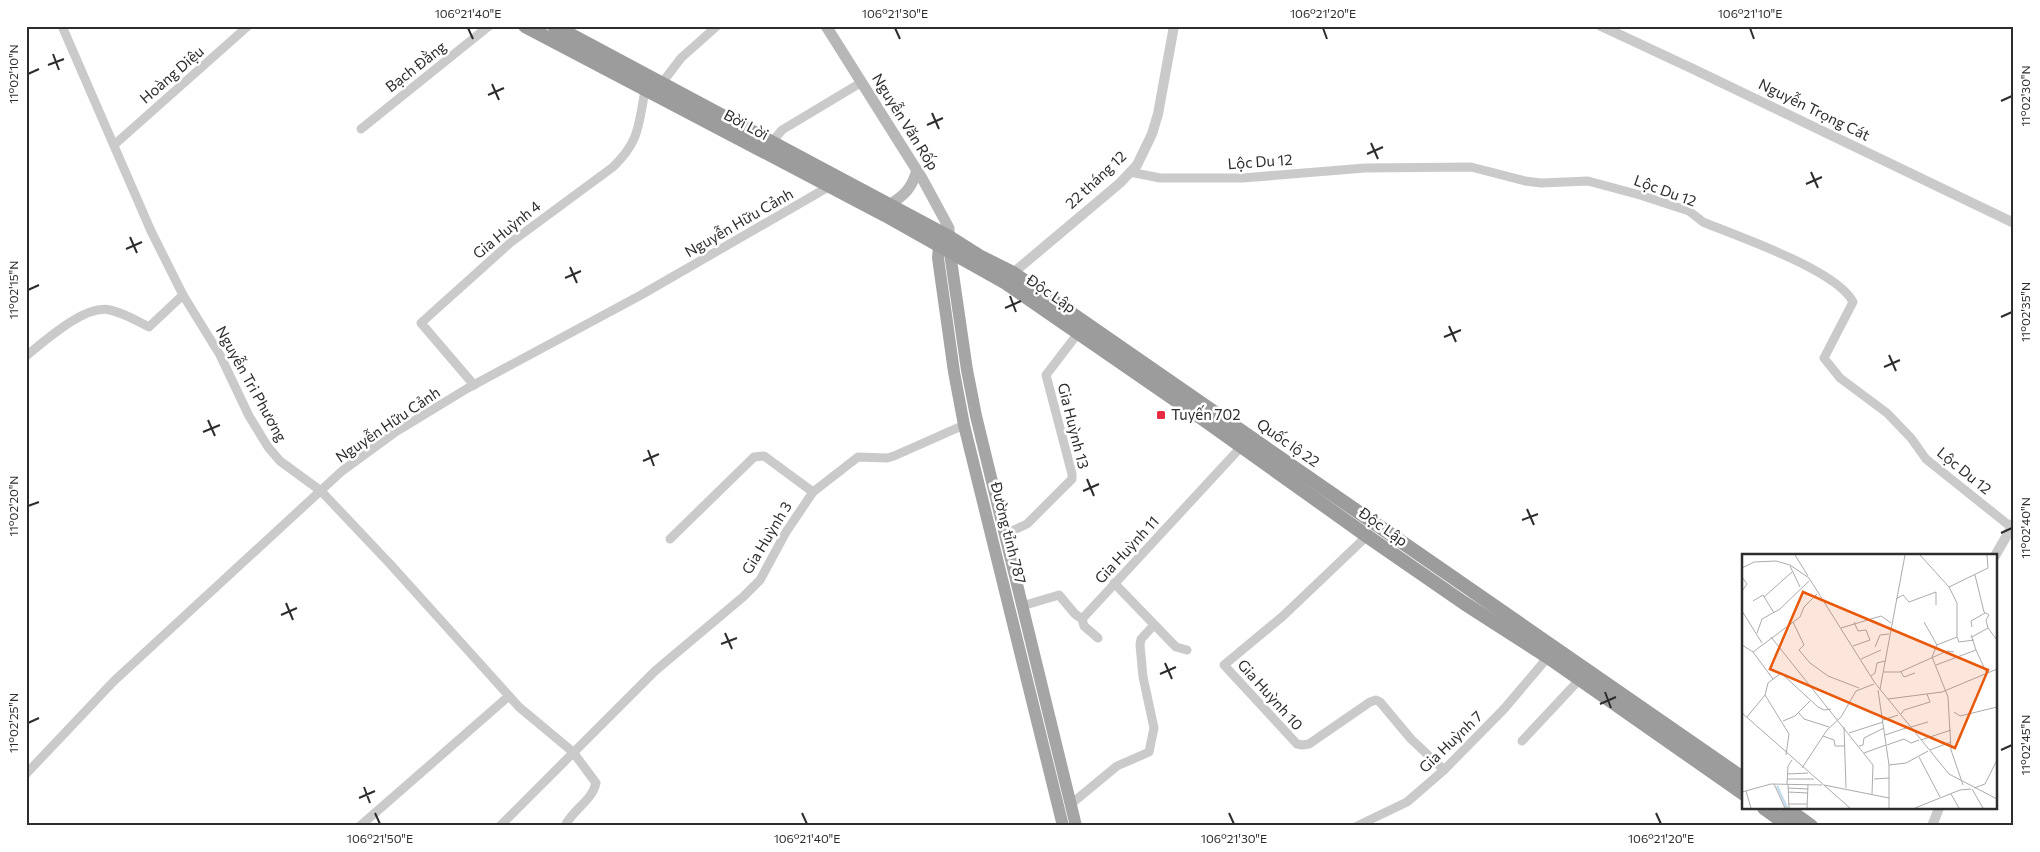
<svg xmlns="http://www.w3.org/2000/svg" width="2040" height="852" font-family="Commissioner,sans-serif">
	<rect width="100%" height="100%" fill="#fff"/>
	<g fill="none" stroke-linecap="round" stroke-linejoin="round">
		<g stroke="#cacaca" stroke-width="9">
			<path d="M62 26 151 231 183 295 220 355 249 416 268 447 280 461 321 491 391 565 519 707 573 752 596 783C592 801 573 809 565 826"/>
			<path d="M662 83 681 58 717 26"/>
			<path d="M361 129 489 26"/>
			<path d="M772 142 782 130 862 82"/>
			<path d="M114 145 248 26"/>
			<path d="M1130 172 1160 178H1243L1365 168 1471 167 1525 181 1541 183 1588 181 1640 195 1689 211 1703 222C1739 237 1837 270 1853 302L1824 358 1840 378 1887 413 1911 438 1926 459 2011 527"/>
			<path d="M151 325 183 295"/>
			<path d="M26 356C45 341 85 304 110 310 124 313 137 321 149 327"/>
			<path d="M474 385 421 323 510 243 613 167C640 141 638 126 645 91"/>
			<path d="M1005 534 1027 524 1072 479V474L1046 375 1079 332"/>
			<path d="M1367 536 1283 616 1224 665 1297 744 1302 745 1309 744 1370 702 1376 700 1380 702 1411 739 1444 770"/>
			<path d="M670 539 754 457 764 456 813 492"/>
			<path d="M1114 583 1176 647 1187 650"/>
			<path d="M1022 606 1059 595 1075 614 1082 619"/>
			<path d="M1082 619 1241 447"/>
			<path d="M1082 619 1084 626 1098 638"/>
			<path d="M1522 741 1580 679"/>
			<path d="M26 774 114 681 342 471 394 433 468 388 641 295 830 186"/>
			<path d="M1071 804 1117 766 1149 752 1154 728 1143 677 1140 645 1141 639 1154 625"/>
			<path d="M360 826 509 696"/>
			<path d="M500 826 655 671 743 597 760 580 786 532 813 492 858 457 887 458 894 456 964 425"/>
			<path d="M1357 826 1407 802 1444 770 1504 709 1548 657"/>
		</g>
		<g stroke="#cacaca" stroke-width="10">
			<path d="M1601 26 1691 68 2014 223"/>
			<path d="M1013 273 1120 183 1137 165 1152 134 1158 114 1174 26"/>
			<path d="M1995 556 2014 523"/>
			<path d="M1932 826 1939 808"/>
		</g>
		<g stroke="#b7b7b7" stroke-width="11">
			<path d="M826 26 923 180 949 228V237"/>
			<path d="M889 205C905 195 912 188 917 170"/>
		</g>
		<g stroke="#a5a5a5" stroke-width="12">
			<path d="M939 246 938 258 954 372 964 425 1063 826"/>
			<path d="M950 253 967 370 976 416 1076 826"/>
		</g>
		<g stroke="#9c9c9c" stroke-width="14">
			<path d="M525 26 885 215 1006 283 1203 419 1367 536 1464 603 1548 657 1744 794"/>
			<path d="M554 26 949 237 979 256 1013 273 1744 779"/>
			<path d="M1764 808 1789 826"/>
			<path d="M1786 808 1811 826"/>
		</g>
	</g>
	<path fill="none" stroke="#2d2d2d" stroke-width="2" d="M468 28 473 39M895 28 900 39M1323 28 1327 39M1750 28 1754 39M53 54 59 70M48 65 64 59M28 74 39 69M492 84 499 100M488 95 504 88M2001 101 2012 96M932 113 939 129M927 125 943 118M1371 143 1378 159M1367 154 1383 147M1811 172 1818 188M1806 184 1822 177M130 237 137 253M126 249 142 242M570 267 577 283M565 278 581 271M28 290 39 285M1010 296 1016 312M1005 308 1021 301M2001 317 2012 312M1449 326 1456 342M1444 337 1461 330M1889 355 1896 371M1884 367 1900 360M208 420 215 436M203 432 220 425M648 450 654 466M643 461 659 454M1087 479 1094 496M1083 491 1099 484M28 506 39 502M1527 509 1534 525M1522 520 1538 514M2001 533 2012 528M286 603 293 620M281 615 297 608M725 633 732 649M721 644 737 638M1165 663 1172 679M1160 674 1176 667M1605 692 1611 708M1600 704 1616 697M28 723 39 718M2001 750 2012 745M364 787 370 803M359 798 375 791M375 813 380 824M802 813 807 824M1229 813 1234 824M1656 813 1661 824"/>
	<rect fill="#e72c41" stroke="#fff" stroke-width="2" x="1156" y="410" width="10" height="10" rx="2.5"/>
	<g text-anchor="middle" stroke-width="5" stroke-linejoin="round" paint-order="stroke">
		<g font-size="15" fill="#2d2d2d" stroke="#fff">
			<text transform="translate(416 67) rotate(-38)" y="5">Bạch Đằng</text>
			<text transform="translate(172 75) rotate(-41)" y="5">Hoàng Diệu</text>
			<text transform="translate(1814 110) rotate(26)" y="5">Nguyễn Trọng Cát</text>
			<text transform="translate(905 122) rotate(58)" y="5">Nguyễn Văn Rốp</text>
			<text transform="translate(746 125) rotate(28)" y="5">Bời Lời</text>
			<text transform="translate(1260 162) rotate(-4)" y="5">Lộc Du 12</text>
			<text transform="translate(1096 180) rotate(-43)" y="5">22 tháng 12</text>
			<text transform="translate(1665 191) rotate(20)" y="5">Lộc Du 12</text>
			<text transform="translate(739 223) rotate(-30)" y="5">Nguyễn Hữu Cảnh</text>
			<text transform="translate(507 230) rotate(-39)" y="5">Gia Huỳnh 4</text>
			<text transform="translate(1051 294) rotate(34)" y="5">Độc Lập</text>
			<text transform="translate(251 384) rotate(61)" y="5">Nguyễn Tri Phương</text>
			<text transform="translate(388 425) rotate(-34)" y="5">Nguyễn Hữu Cảnh</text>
			<text transform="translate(1073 426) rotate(76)" y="5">Gia Huỳnh 13</text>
			<text transform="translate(1288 443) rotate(35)" y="5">Quốc lộ 22</text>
			<text transform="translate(1964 471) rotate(39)" y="5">Lộc Du 12</text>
			<text transform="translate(1383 527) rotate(35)" y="5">Độc Lập</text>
			<text transform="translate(1008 533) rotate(76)" y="5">Đường tỉnh 787</text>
			<text transform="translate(767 538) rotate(-59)" y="5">Gia Huỳnh 3</text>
			<text transform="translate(1127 550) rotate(-47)" y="5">Gia Huỳnh 11</text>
			<text transform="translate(1270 695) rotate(48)" y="5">Gia Huỳnh 10</text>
			<text transform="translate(1451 742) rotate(-44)" y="5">Gia Huỳnh 7</text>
		</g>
		<g font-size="15" fill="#2d2d2d" stroke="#fff" text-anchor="start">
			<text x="1171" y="420">Tuyến 702</text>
		</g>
	</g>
	<g transform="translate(1742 554)">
		<rect width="255" height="255" fill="#fff"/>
		<path fill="none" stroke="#c6deec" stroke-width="2.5" d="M35 232 45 254"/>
		<path fill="none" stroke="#ababab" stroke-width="1" d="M53 1 66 22M178 1 207 33 215 49V83L195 91 190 103M48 12 58 33M0 14 12 8 34 7 48 11 67 24 133 129 207 220 255 245M233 21 242 58 247 61 244 66 246 74 255 86M0 23 5 30 0 37M207 33 246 14 245 1M22 43 50 18M154 45 161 41 167 48 194 38V51M11 47 21 41 32 59M0 57 20 89M51 68 62 91 57 96 68 109 86 122 117 134M182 68 195 91M230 73 229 67 243 59M99 74 139 62 149 69M15 79 20 65 38 55 67 27M29 83 131 211 130 240M215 83 217 88 232 86M230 83 246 74M0 91 11 98 31 125M111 92 128 86 124 76 116 77 112 68M133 93 138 81 147 80M234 96 245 120M11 98 58 63 62 53 75 40M190 103 206 143 209 196 221 231M119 105 139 96M194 111 234 96 229 81M142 118H158L205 97 212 98M159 118 162 123 173 119M129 122 133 119 135 109 143 107M138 135 163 1M136 136 147 211V254M23 141 47 180 44 201M146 145 200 138 255 115M212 158 218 162 255 153M0 159 108 254M57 159 62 165 87 173M159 160 162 156 188 148 185 140M5 163 23 141 26 129 39 119 76 153 82 156 89 155M141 166 156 161M41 167 53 162 68 147M102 173 104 234M169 173 186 168M107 179 141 168M143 181 167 173M81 182 92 186 93 192H103M179 186 209 176M145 191 162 185 169 189 177 186M117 192 121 191 122 184 142 174M188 196 209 188M122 199 144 191M177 203 198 243M147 211 164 209 186 197M60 214 85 176 99 163 114 137 132 130M45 220 66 219M45 225H72M132 225 147 224M32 230 43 254M45 230 46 212 50 206M46 230 47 254M82 231 147 244M46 234 66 235M232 234 243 230 255 206M230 235 241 254M4 237 9 254M0 238 29 230 80 231M46 238 66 239M209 240 217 254M46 250H65M65 254 66 231M173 254 218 236 229 235"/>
		<path fill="#e8590c" fill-opacity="0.15" stroke="#e8590c" stroke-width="2.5" d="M61 38 246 116 213 194 28 115Z"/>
		<rect width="255" height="255" fill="none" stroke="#2d2d2d" stroke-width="2.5"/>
	</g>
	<rect width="2040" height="852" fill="none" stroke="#ffffff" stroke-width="55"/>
	<rect x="28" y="28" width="1984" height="796" fill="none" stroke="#2d2d2d" stroke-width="2"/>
	<g font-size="12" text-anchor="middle" fill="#2d2d2d">
		<text x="468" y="18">106°21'40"E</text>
		<text x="895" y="18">106°21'30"E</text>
		<text x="1323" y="18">106°21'20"E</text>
		<text x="1750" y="18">106°21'10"E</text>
		<text transform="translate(14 74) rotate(-90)" y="4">11°02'10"N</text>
		<text transform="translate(2026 96) rotate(-90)" y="4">11°02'30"N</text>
		<text transform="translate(14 290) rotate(-90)" y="4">11°02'15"N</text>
		<text transform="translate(2026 312) rotate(-90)" y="4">11°02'35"N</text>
		<text transform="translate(14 506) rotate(-90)" y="4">11°02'20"N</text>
		<text transform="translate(2026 528) rotate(-90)" y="4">11°02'40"N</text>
		<text transform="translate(14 723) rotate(-90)" y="4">11°02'25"N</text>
		<text transform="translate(2026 745) rotate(-90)" y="4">11°02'45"N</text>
		<text x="380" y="843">106°21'50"E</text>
		<text x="807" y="843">106°21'40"E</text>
		<text x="1234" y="843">106°21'30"E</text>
		<text x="1661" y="843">106°21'20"E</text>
	</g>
</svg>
